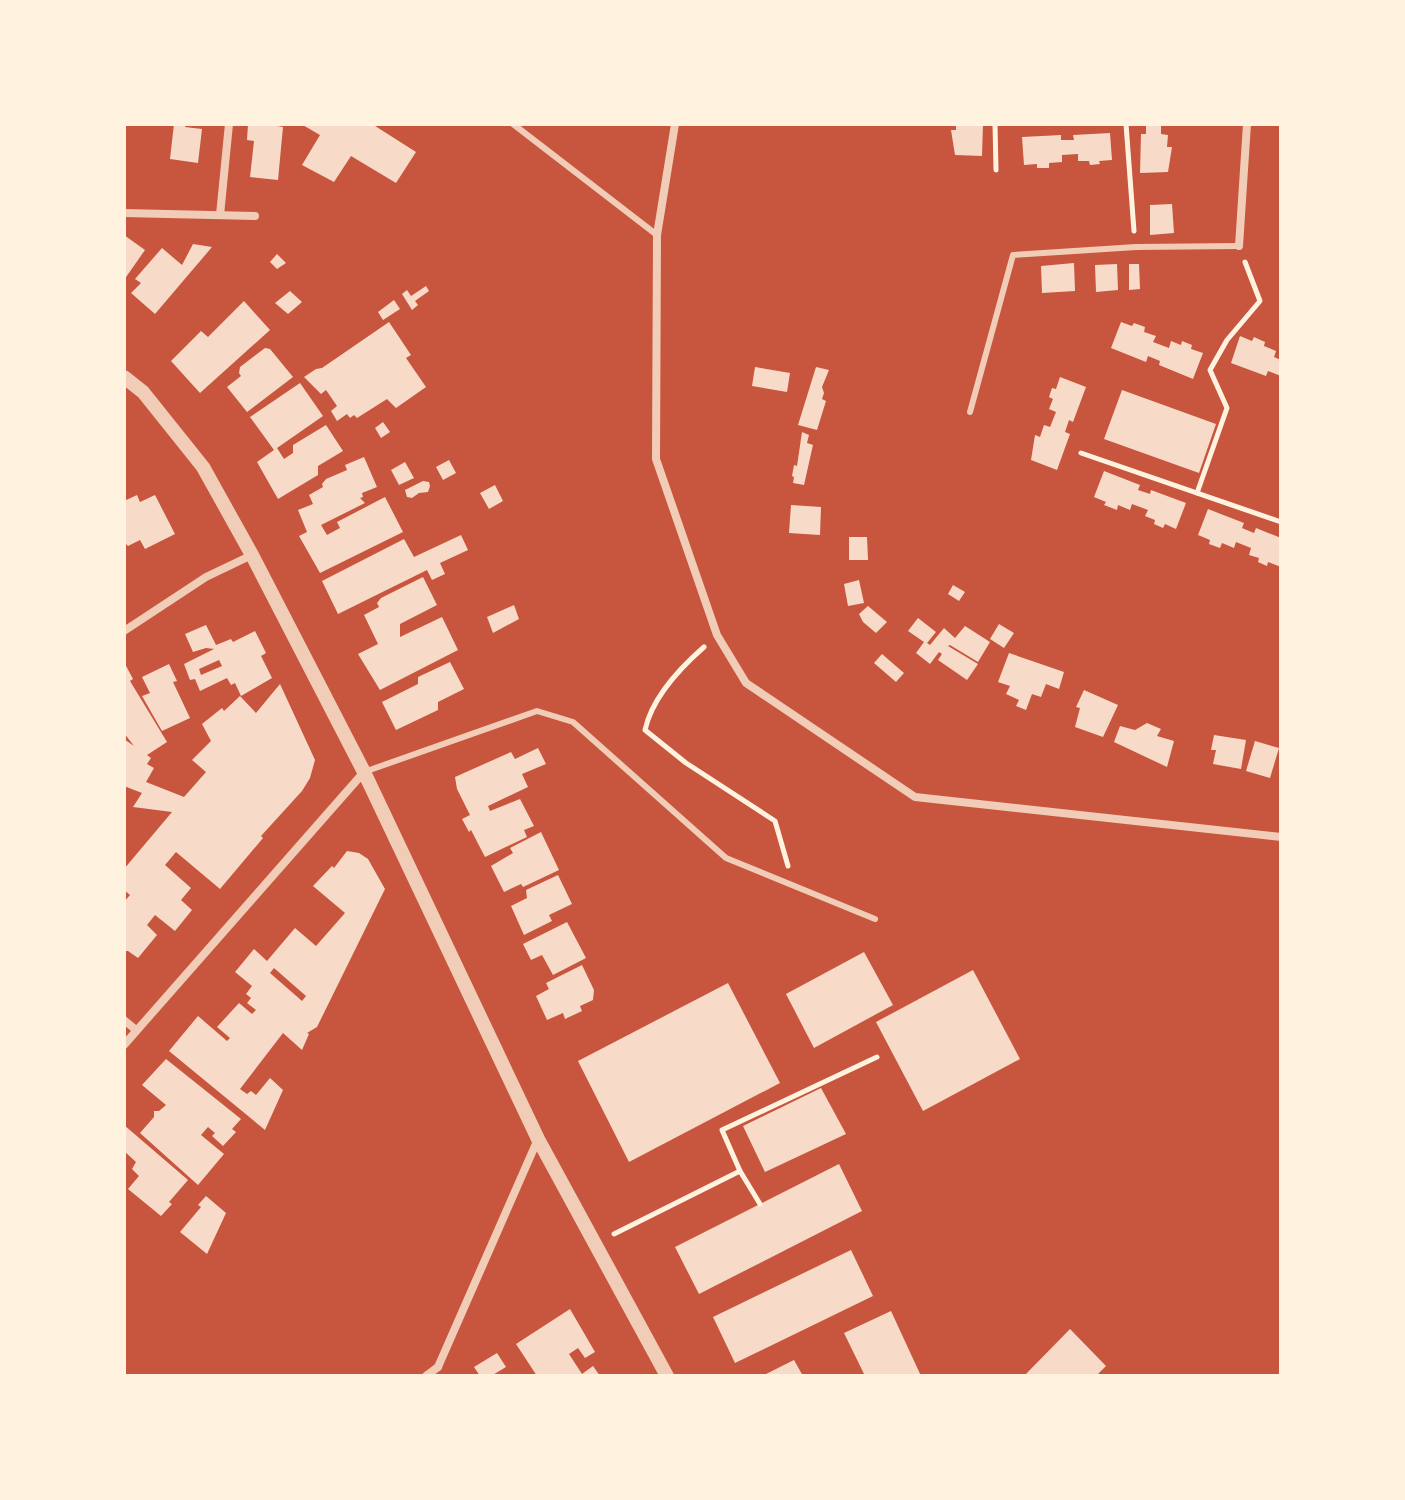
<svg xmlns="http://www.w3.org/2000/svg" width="1405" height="1500" font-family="'IBM Plex Sans',sans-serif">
	<rect width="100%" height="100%" fill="#c8553d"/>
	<g fill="#f7dbc8" fill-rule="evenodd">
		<path d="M174 124H186L185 127 202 129 198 163 170 159Z"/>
		<path d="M248 124H277V126L283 127 278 180 250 177 254 141 247 140Z"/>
		<path d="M301 124H372L416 152 396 183 351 156 334 182 302 165 320 135Z"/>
		<path d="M956 124H983L982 156 955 155 951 130H956Z"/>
		<path d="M1146 124H1161V134L1168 135 1167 147H1172L1168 172 1140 173 1141 134H1146Z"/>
		<path d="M1110 133 1112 160 1099 161 1100 164 1090 165 1089 161H1078V154L1062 155V162L1049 163V168H1037V164L1024 165 1022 137 1061 135V140H1074L1073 135Z"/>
		<path d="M1172 204 1174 233 1150 235V205Z"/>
		<path d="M124 235 145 250 124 280Z"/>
		<path d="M193 244 212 247 155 314 131 293 141 283 135 279 162 248 182 265Z"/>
		<path d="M277 254 286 263 277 269 270 262Z"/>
		<path d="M1074 263 1075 291 1042 293 1041 266Z"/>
		<path d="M1117 264 1118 290 1096 292 1095 265Z"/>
		<path d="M1129 264H1139L1140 289 1129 290Z"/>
		<path d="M426 286 429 291 415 301 418 305 412 310 402 294 407 290 411 296Z"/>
		<path d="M290 291 302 302 288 314 275 303Z"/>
		<path d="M394 300 400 309 383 320 378 312Z"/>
		<path d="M244 301 270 330 200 393 171 361 201 331 208 337Z"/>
		<path d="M389 322 411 355 406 358 426 387 396 408 387 399 357 418 354 415 350 418 347 414 337 421 331 411 337 406 326 390 321 394 304 377 316 369 322 368Z"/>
		<path d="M1121 322 1132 326 1134 323 1145 327 1144 332 1156 336 1153 342 1169 348 1171 341 1181 345 1182 341 1192 345 1191 349 1203 353 1193 379 1159 365 1160 361 1148 356 1146 362 1111 348Z"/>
		<path d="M1240 336 1252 341 1254 337 1265 342 1264 346 1276 351 1274 357 1281 360V376L1268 371 1266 376 1231 363Z"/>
		<path d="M265 348 270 349 293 377 247 412 227 387 241 376 239 373 240 367Z"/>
		<path d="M755 367 790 373 787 392 752 386Z"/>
		<path d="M816 367 829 370 822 387 824 393 822 399 826 401 817 430 798 425Z"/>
		<path d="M1060 377 1086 387 1073 422 1069 420 1065 432 1070 434 1057 470 1031 460 1035 435 1040 437 1044 425 1050 427 1056 412 1049 409 1053 399 1049 397 1052 388 1056 389Z"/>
		<path d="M300 383 323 416 277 448 284 459 293 453V445L326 425 343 451 318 466V475L278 499 257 462 274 450 250 417Z"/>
		<path d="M1122 390 1216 424 1199 473 1104 439Z"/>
		<path d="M383 422 390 432 381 438 375 428Z"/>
		<path d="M802 432 809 435 807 443 813 445 804 485 793 483 794 477 792 476 794 465 797 466Z"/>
		<path d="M364 457 377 487 362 493 363 497 360 498 365 503 321 525 327 535 340 528 337 522 385 497 403 532 320 573 299 536 307 532 298 510 313 504 309 495 323 487 322 484 326 479 347 470 345 465Z"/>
		<path d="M449 460 456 473 443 480 436 467Z"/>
		<path d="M405 462 414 478 399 485 391 470Z"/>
		<path d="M1104 471 1140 485 1138 490 1150 494 1151 490 1186 503 1176 529 1165 524 1163 528 1154 524 1155 520 1145 516 1148 510 1132 504 1130 510 1118 505 1117 510 1104 505 1106 502 1094 497Z"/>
		<path d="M423 481 429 482 430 486 428 492 419 493 412 498 407 497 405 490Z"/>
		<path d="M495 485 503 501 489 509 480 493Z"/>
		<path d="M137 495 140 502 155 495 175 534 145 549 140 540 128 546 124 542V501Z"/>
		<path d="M791 505 821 507 820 535 789 533Z"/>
		<path d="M1208 509 1244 523 1242 528 1254 533 1256 528 1281 538V567L1268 562 1267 566 1258 562 1259 558 1249 555 1251 548 1236 542 1234 548 1222 543 1220 548 1209 544 1210 540 1198 535Z"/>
		<path d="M461 535 468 550 440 563 445 574 432 580 427 570 338 614 322 581 404 539 414 557Z"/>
		<path d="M849 537H867L868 560H849Z"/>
		<path d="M423 577 437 605 400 624V637L442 617 458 650 380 690 358 654 378 644 364 615 379 607 377 603 381 598Z"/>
		<path d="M859 580 864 603 848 606 844 584Z"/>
		<path d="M953 585 965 592 959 601 948 594Z"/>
		<path d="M514 605 519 619 493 633 487 617Z"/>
		<path d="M868 606 887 622 876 633 863 622 859 614Z"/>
		<path d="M918 618 936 632 927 643 930 645 944 628 955 638 965 626 990 642 978 662 950 645 948 646 978 664 967 680 938 660 942 654 939 652 930 664 916 653 924 642 908 631Z"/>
		<path d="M999 624 1014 633 1004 648 990 639Z"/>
		<path d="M206 625 216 645 231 639 233 642 255 631 266 653 261 656 272 678 241 696 235 683 231 685 227 678 200 691 195 679 190 680 184 664 214 649 206 648 193 652 185 634ZM219 660 222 666 201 675 199 669Z"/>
		<path d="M1009 653 1064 672 1059 689 1046 684 1041 697 1032 694 1026 710 1016 706 1019 700 1006 694 1010 686 998 682Z"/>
		<path d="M882 654 904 673 896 682 874 663Z"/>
		<path d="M124 662 133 679 130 681 167 742 147 755 151 758 147 764 154 768 146 782 184 797 206 772 192 760 211 741 202 724 222 708 224 711 240 696 256 713 280 684 315 760 310 778 302 791 261 836 263 838 220 889 176 852 165 865 191 888 181 900 192 910 175 931 155 915 147 925 157 935 138 958 128 951H124V902L130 895 124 890V869L172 812 133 807 142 793 124 786V739L134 746 124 733Z"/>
		<path d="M450 662 464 689 438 702V710L396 730 382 702 418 684V677Z"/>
		<path d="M169 664 177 681 173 682 190 718 162 731 142 696 150 693 142 677Z"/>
		<path d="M1084 690 1118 705 1103 737 1075 727 1080 708 1076 707Z"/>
		<path d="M1147 723 1161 729 1157 736 1174 741 1167 767 1114 742 1120 726 1135 730Z"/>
		<path d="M1214 735 1246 740 1241 769 1213 764 1216 750H1211Z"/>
		<path d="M1255 741 1279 748 1270 778 1246 771Z"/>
		<path d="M538 748 546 764 522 774 528 787 488 806 490 811 520 799 534 826 524 830 527 837 485 857 471 830 469 832 462 819 470 815 457 789 455 777 511 752 515 759Z"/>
		<path d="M541 832 559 870 523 887 521 884 504 892 491 866 513 853 510 848Z"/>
		<path d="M347 851 359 853 368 859 385 889 317 1027 307 1033 309 1034 302 1050 283 1033 240 1089 247 1094 251 1091 256 1095 270 1078 283 1090 265 1130 169 1051 198 1016 227 1041 230 1038 217 1027 239 1003 252 1014 256 1010 247 1003 251 998 246 994 252 986 235 972 254 949 267 961 295 928 316 946 345 913 313 886 332 866 334 868ZM274 968 306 996 302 1001 270 973Z"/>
		<path d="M558 875 572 904 549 915 552 921 524 935 511 906 527 898 526 890Z"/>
		<path d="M567 922 586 958 553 975 542 955 531 960 523 944Z"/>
		<path d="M864 952 893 1005 814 1048 786 994Z"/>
		<path d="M582 965 594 990 593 1000 580 1006 582 1011 565 1019 563 1013 547 1020 536 996 549 989 546 983Z"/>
		<path d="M973 970 1020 1059 923 1111 876 1022Z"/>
		<path d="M728 983 780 1083 629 1162 578 1061Z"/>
		<path d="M166 1059 241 1119 232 1129 236 1132 223 1146 212 1136 215 1133 208 1127 201 1135 224 1154 198 1185 140 1133 154 1117V1111H159L166 1105 142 1085Z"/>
		<path d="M821 1088 846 1134 765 1172 743 1126Z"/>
		<path d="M124 1125 188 1180 169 1202 172 1204 161 1216 128 1189 139 1176 132 1169 136 1162 124 1151Z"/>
		<path d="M839 1164 862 1211 699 1294 675 1247Z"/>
		<path d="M206 1196 226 1213 207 1254 180 1232 201 1207 198 1205Z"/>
		<path d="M851 1250 873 1296 735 1363 713 1317Z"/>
		<path d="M570 1309 595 1352 585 1358 578 1348 569 1354 582 1374 593 1366 600 1376H537L516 1344Z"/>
		<path d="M891 1311 921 1376H865L844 1333Z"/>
		<path d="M1070 1329 1106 1366 1096 1376H1024Z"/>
		<path d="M497 1353 506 1367 491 1376H480L474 1367Z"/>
		<path d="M794 1360 803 1376H762Z"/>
	</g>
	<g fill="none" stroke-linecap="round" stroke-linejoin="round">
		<g stroke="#fff3e0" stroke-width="5">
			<path d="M995 124 996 170"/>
			<path d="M1126 124 1134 231"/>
			<path d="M1081 453 1281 522"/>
			<path d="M1197 493 1227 408 1210 370 1227 340 1260 301 1245 262"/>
			<path d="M704 647C680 668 652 698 645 730L686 763 775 821 788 866"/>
			<path d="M760 1204 740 1171 722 1130 877 1057"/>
			<path d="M614 1234 740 1171"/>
		</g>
		<g stroke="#f1ccb7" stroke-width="6">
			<path d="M513 124 657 235"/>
			<path d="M970 412 1013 255 1136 247 1239 246"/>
			<path d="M364 772 537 711 573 722 726 858 875 919"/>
		</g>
		<g stroke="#f1ccb7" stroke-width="8">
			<path d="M675 124 657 235 656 459 717 635 746 683 915 797 1281 837"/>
			<path d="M124 213 255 216"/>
			<path d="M220 215 229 124"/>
			<path d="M1239 246 1247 124"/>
			<path d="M124 631 206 577 252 555"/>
			<path d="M124 1020 136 1030"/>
			<path d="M124 1045 364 772"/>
			<path d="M438 1367 538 1139"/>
			<path d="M426 1376 438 1367"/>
		</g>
		<path stroke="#f1ccb7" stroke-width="14" d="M124 377 143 392 203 467 252 555 364 772 538 1139 667 1376"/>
	</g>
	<rect width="1405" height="1500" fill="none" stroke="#fff3e0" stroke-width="252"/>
</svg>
